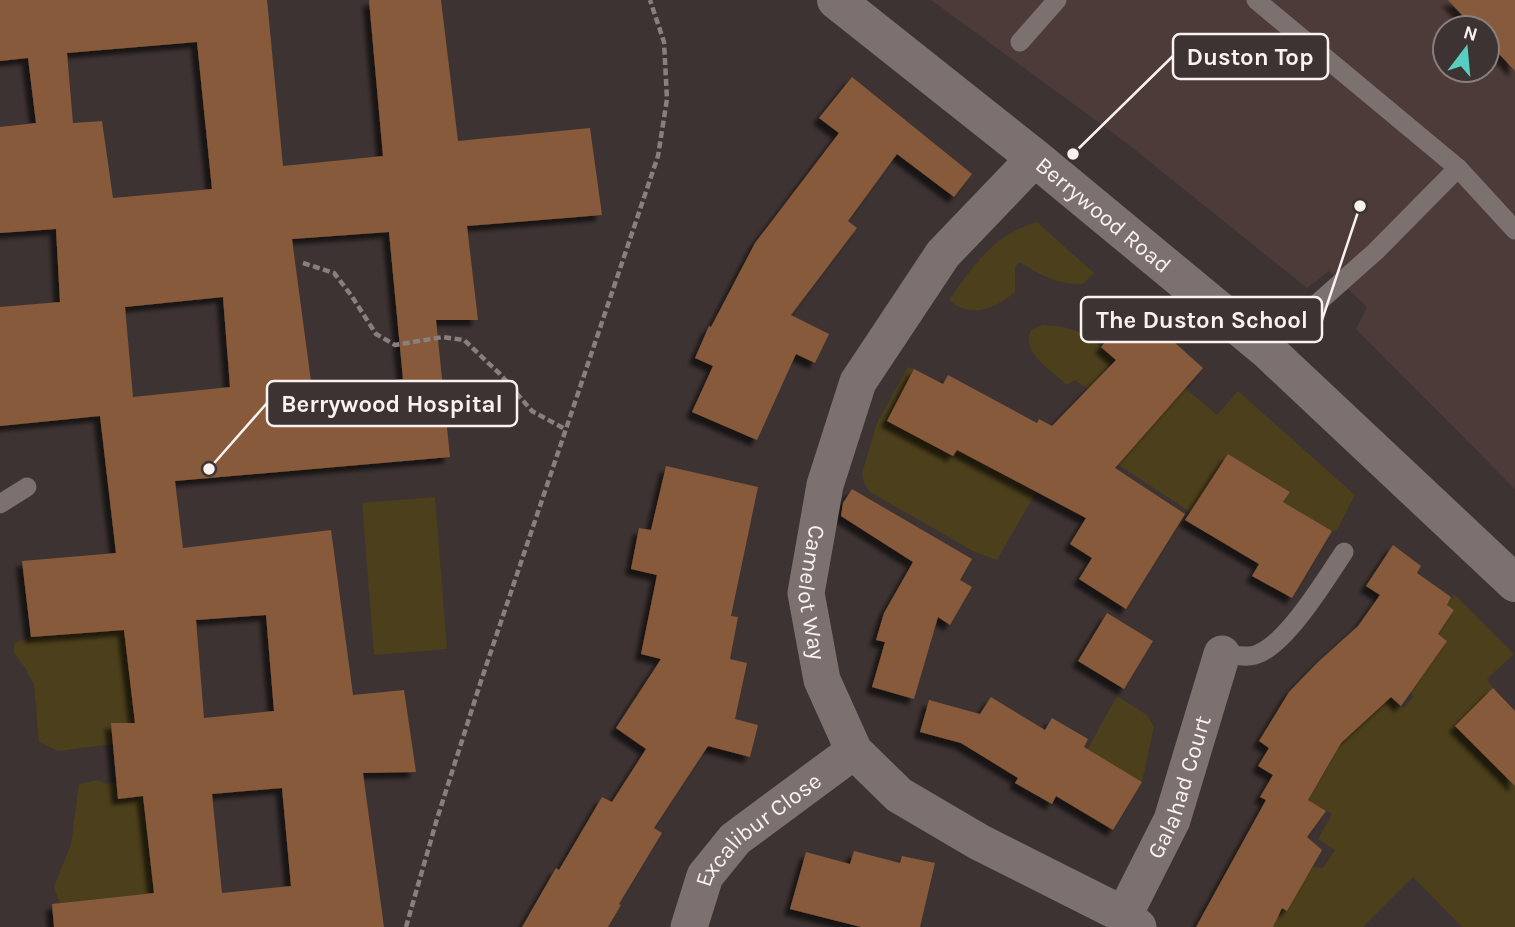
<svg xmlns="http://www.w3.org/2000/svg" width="1515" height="927" font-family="Karla,sans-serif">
	<defs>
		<filter id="shadow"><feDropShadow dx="-6" dy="6" stdDeviation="2" flood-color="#0009"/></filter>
	</defs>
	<rect width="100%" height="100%" fill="#3d3332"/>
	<path fill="#4c3b39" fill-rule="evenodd" d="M931 0H1515V489L1356 329 1367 307 1329 271 1307 288 1124 141ZM1445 28H1487V70H1445Z"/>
	<g fill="#4c3f1b">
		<path d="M1037 222 1094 273 1083 284C1055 284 1043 276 1019 262L1015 267V292C995 309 971 319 949 300 974 265 993 235 1037 222Z"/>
		<path d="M1043 325C1081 327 1087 335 1115 359L1088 389 1075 380 1067 385C1052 371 1020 352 1031 330Z"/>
		<path d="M908 367 914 369 888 421 953 456 986 396 970 457 1031 489 1058 454 997 560 973 551 870 492 864 483 862 473 877 423Z"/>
		<path d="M1170 375 1217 415 1238 391 1355 495 1337 530 1332 531 1293 508 1267 530 1290 492 1252 468 1225 493 1209 483 1190 512 1084 442Z"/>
		<path d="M435 497 447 649 374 655 362 503Z"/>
		<path d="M1454 594 1514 654 1487 679 1493 688 1456 726 1515 786V927H1462L1413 877 1363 927H1273L1264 902 1312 867 1323 868 1335 850 1318 839 1332 814 1290 790 1308 773 1320 780 1335 754 1333 746 1346 739 1390 696 1404 708 1414 696 1404 686 1454 611 1447 605Z"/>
		<path d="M124 630 135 723H112L113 744 58 751 39 742 34 685 26 669 13 651 15 643 31 637Z"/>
		<path d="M1117 696 1147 715 1154 727 1142 782 1087 750Z"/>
		<path d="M99 780 106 784 117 783 143 796 154 893 60 903 54 887 71 844 79 784Z"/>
	</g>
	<g fill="#865a3a" fill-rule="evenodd" filter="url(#shadow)">
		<path d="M0 0H267L283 166 383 156 369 0H441L458 141 590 128 602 215 467 226 478 320H436L450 457 175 481 183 548 331 530 353 695 404 690 416 772 363 773 384 927H54L52 904 154 893 143 796 118 799 111 723H135L124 630 31 637 22 561 116 553 100 416 0 426V307L60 302 56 229 0 233V127L36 123 28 58 0 61ZM197 42 212 189 113 198 102 121 73 123 67 53ZM389 232 403 379 312 389 292 239ZM223 297 230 387 133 397 125 307ZM266 615 274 711 204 718 196 620ZM282 788 291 886 222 893 212 794Z"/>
		<path d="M1448 0H1515V71L1487 41V28H1474Z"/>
		<path d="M852 77 972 174 954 197 897 154 848 221 857 228 791 315 829 334 815 363 796 354 757 440 692 412 713 366 695 358 709 326 711 327 755 243 839 133 819 118Z"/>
		<path d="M1135 307 1203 368 1115 468 1185 514 1126 609 1079 579 1092 558 1070 544 1086 518 957 450 953 456 887 421 914 369 943 384 948 375 1037 423 1039 419 1052 426 1116 360 1101 347Z"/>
		<path d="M1228 454 1290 492 1283 502 1332 531 1292 598 1252 576 1259 564 1185 520Z"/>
		<path d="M666 466 758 487 731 616 738 617 730 659 747 663 735 719 758 725 750 757 708 746 654 828 662 833 619 904 621 905 608 927H522L556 868 559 870 602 797 612 802 646 749 616 728 661 659 641 654 657 575 631 569 639 528 651 530Z"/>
		<path d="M852 489 972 559 960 580 972 587 950 625 938 617 914 699 872 687 885 642 876 640 884 613 913 562 841 516 843 503Z"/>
		<path d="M1393 545 1421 566 1417 573 1451 597 1447 605 1454 610 1438 634 1447 641 1401 706 1391 697 1341 743 1308 800 1326 811 1307 837 1322 850 1287 911 1282 908 1273 927H1196L1266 800 1260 797 1273 775 1258 766 1269 748 1259 741 1289 692 1317 663 1358 626 1380 595 1366 586Z"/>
		<path d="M1107 613 1153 641 1124 689 1078 661Z"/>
		<path d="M1493 688 1515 711V786L1455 726Z"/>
		<path d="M991 697 1045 730 1052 718 1088 739 1084 747 1142 782 1113 830 1056 796 1052 804 1015 783 1018 778 961 743 920 732 929 700 980 714Z"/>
		<path d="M854 851 900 863 902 856 935 863 920 927H861L790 909 806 852 850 864Z"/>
	</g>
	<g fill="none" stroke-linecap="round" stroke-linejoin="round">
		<g stroke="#887f7e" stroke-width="4.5" stroke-dasharray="7 3.5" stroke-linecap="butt">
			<path d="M303 263 334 273 351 295 376 334 395 345 443 337 464 340 500 374 532 411 565 429"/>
			<path d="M406 927 437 819 481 681 658 156 667 99 664 42 650 0"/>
		</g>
		<g stroke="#7d7170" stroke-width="19">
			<path d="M1256 0 1458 168 1515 230"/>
			<path d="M1020 42 1057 0"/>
			<path d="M1266 349 1376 251 1458 168"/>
			<path d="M0 504 27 487"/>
			<path d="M1222 654C1234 655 1249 659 1260 653 1289 640 1326 579 1344 552"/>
		</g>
		<g stroke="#7d7170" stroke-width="37">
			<path id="s1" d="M1035 158 943 254 858 382 825 485 806 593 822 680 854 751 899 795 979 842 1124 915 1138 927"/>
			<path id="s2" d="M1124 915 1172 820 1222 654"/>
			<path id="s3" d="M689 927 705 876 735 839 854 751"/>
		</g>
		<path stroke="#7d7170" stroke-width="38" id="s4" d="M836 0 1035 158 1266 349 1515 583"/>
	</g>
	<g text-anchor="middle" stroke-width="5" stroke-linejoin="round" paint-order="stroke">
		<g font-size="23" fill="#f9f2f1" stroke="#3d3332">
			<text dy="8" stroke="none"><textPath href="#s4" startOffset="343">Berrywood Road</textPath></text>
			<text dy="8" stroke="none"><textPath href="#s1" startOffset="504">Camelot Way</textPath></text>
			<text dy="8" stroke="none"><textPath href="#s2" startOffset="140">Galahad Court</textPath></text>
			<text dy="8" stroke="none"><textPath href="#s3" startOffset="124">Excalibur Close</textPath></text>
		</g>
	</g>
	<path fill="none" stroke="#f9f2f1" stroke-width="2.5" d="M1073 154L1173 56M1360 206L1322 320M209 469L267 403"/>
	<g fill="#f9f2f1" stroke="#3d3332" stroke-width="2.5">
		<circle cx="1073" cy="154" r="7"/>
		<circle cx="1360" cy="206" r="7"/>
		<circle cx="209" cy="469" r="7"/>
	</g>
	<g fill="#3d3332" stroke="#f9f2f1" stroke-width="2.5">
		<rect x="1173" y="34" width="155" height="45" rx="7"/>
		<rect x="1081" y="297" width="241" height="45" rx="7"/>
		<rect x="267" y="381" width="250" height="45" rx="7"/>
	</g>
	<g font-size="24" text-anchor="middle" font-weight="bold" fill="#f9f2f1">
		<text x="1250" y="65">Duston Top</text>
		<text x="1202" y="328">The Duston School</text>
		<text x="392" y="412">Berrywood Hospital</text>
	</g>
	<g transform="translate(1466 49) rotate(16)"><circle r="33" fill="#3d3332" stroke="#887f7e" stroke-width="2"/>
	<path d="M0-5L12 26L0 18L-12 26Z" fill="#57cec1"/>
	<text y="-10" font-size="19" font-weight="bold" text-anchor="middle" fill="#f9f2f1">N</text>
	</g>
</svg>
